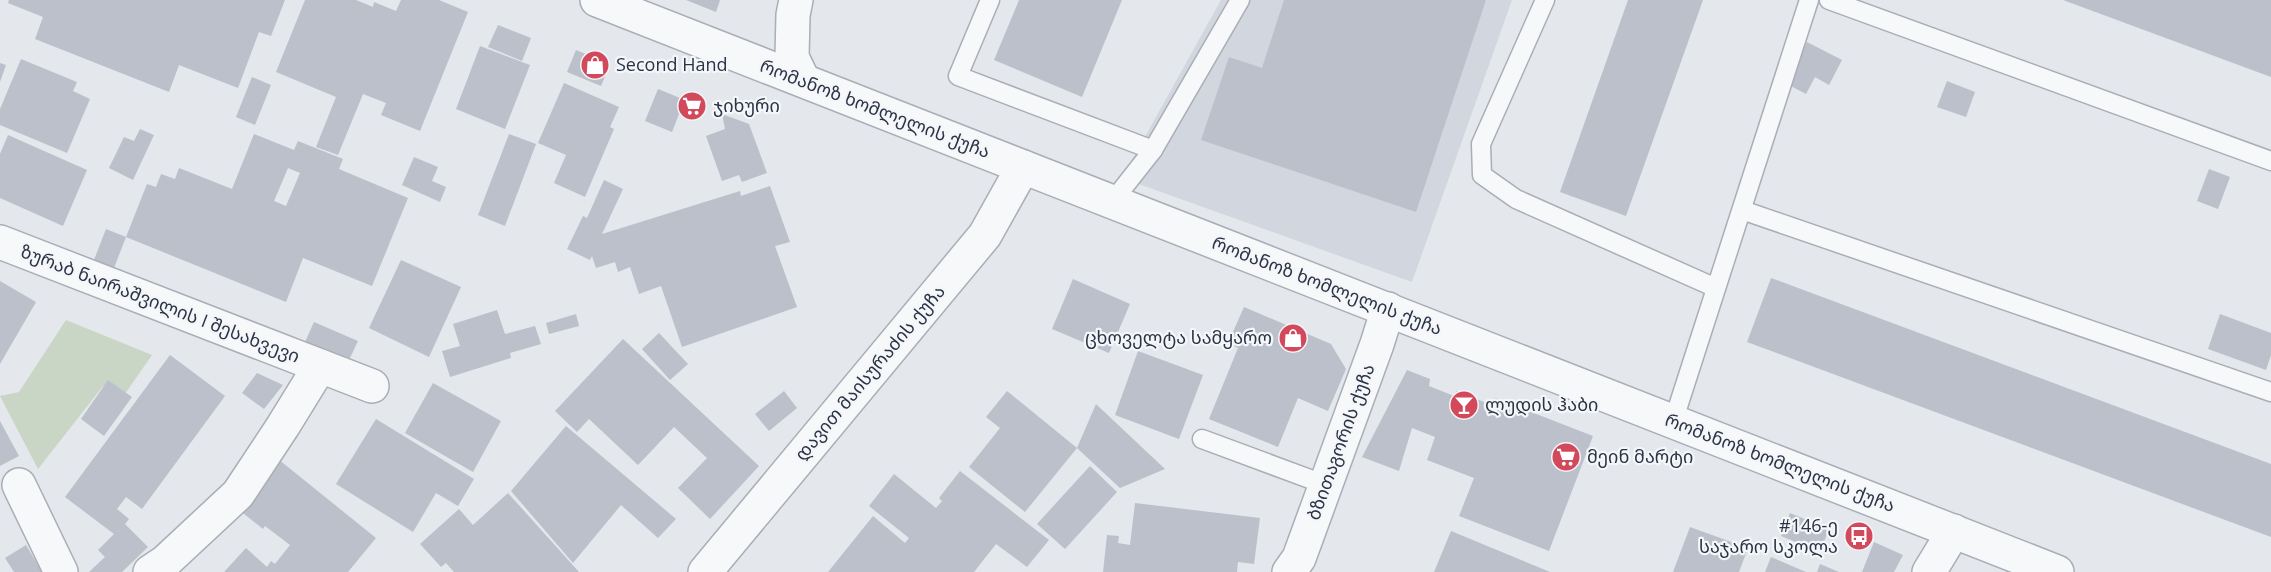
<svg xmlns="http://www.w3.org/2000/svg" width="2271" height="572" font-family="'Open Sans','Noto Sans Georgian',sans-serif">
	<rect width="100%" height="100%" fill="#e4e7ec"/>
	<path fill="#d2d6de" d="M1221 0H1512L1412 282 1122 178Z"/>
	<path fill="#c9d6c5" d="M66 320 152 355 120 401 103 386 38 469 0 396 19 392Z"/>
	<g fill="#bbc0ca" fill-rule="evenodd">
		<path d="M9 0H285L271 36 259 32 238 88 179 65 169 92 35 39 43 17 8 3Z"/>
		<path d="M305 0H356L373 7 374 2 396 11 401 0H439L468 12 420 131 381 115 386 103 363 94 338 155 316 147 336 97 276 72Z"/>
		<path d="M686 0H720L716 12Z"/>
		<path d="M1019 0H1122L1082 97 994 60Z"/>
		<path d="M1284 0H1486L1416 212 1201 140 1229 57 1262 68Z"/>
		<path d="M1628 0H1703L1626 216 1560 192Z"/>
		<path d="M2063 0H2271V77Z"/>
		<path d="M498 25 531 38 522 61 488 47Z"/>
		<path d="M1807 42 1842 60 1829 85 1815 77 1806 94 1785 83Z"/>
		<path d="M480 46 530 65 505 129 456 109Z"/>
		<path d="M576 50 610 64 601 86 567 72Z"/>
		<path d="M21 59 77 82 73 91 90 99 67 153 0 125V109Z"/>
		<path d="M0 63 6 65 0 82Z"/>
		<path d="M252 77 271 85 255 125 236 117Z"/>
		<path d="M1947 81 1975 92 1966 117 1937 107Z"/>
		<path d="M564 83 619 107 610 127 614 129 585 197 554 183 566 155 538 143Z"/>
		<path d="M658 89 697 105 691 119 679 114 672 132 645 121Z"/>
		<path d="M722 114 749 124 767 173 742 182 739 175 722 181 706 136 725 129Z"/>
		<path d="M140 129 154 135 133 180 109 168 124 137 134 141Z"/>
		<path d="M254 134 294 150 298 141 343 159 339 169 408 198 372 286 303 258 286 302 126 237 147 184 156 187 161 174 175 179 179 168 232 189ZM288 168 300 173 286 206 274 201Z"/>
		<path d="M509 134 536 144 505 226 478 215Z"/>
		<path d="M8 135 87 170 63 226 0 198V154Z"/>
		<path d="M414 157 438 167 432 181 446 187 440 202 402 185Z"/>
		<path d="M2209 169 2230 177 2218 209 2197 201Z"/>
		<path d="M604 180 623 189 602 234 740 191 741 196 770 186 790 242 775 246 797 307 682 347 661 286 639 294 630 267 618 272 615 262 596 268 592 256 590 260 567 249 583 216 587 218Z"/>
		<path d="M106 229 126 237 114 268 94 260Z"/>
		<path d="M401 260 461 287 429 357 369 328Z"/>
		<path d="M1771 278 2271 464V537L1747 342Z"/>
		<path d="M1073 279 1130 304 1109 353 1052 329Z"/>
		<path d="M0 281 36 302 0 364Z"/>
		<path d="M1244 307 1331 344 1346 369 1328 411 1298 398 1278 447 1209 419 1238 348 1228 343Z"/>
		<path d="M497 310 505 334 535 326 541 344 510 353 511 358 450 377 442 351 460 346 453 324Z"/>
		<path d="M576 314 579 326 549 334 546 323Z"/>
		<path d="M2220 314 2271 333V355L2266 370 2208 349Z"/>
		<path d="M314 322 358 341 349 360 305 342Z"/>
		<path d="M659 333 688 364 670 380 642 349Z"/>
		<path d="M623 339 759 466 710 519 678 488 707 458 674 427 638 465 589 419 577 432 555 411Z"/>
		<path d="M1138 351 1203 375 1179 439 1115 415Z"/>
		<path d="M170 355 225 396 142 509 126 497 117 509 129 519 125 524 148 547 122 572H89L105 557 98 550 114 534 65 497Z"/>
		<path d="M1407 370 1430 379 1429 386 1454 396 1456 391 1492 405 1495 398 1593 436 1549 551 1459 516 1474 478 1427 460 1435 437 1412 428 1399 471 1362 457Z"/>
		<path d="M257 373 283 385 264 409 242 393Z"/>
		<path d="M108 380 132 397 104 436 81 419Z"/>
		<path d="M433 383 501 421 473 472 405 433Z"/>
		<path d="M784 391 797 408 769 431 755 414Z"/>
		<path d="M1007 391 1077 448 1096 404 1165 469 1120 488 1077 448 1025 512 969 467 1000 428 986 417Z"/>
		<path d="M376 419 474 479 458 506 436 493 413 532 336 484Z"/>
		<path d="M0 421 19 456 0 466Z"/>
		<path d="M566 426 676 519 658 538 621 505 573 563 511 491Z"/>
		<path d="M278 459 376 538 348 572H224L246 548 267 567 271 561 275 564 290 545 265 526 263 529 238 509Z"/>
		<path d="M1090 466 1117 492 1065 549 1037 524Z"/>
		<path d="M960 471 1049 540 1027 567 996 544 974 572H828L873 516 905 543 909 538 869 506 894 474 936 508 942 501 939 498Z"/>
		<path d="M508 493 579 572H454L446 563 441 567 420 544 459 509 473 525Z"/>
		<path d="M1135 503 1260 518 1254 564 1238 562 1237 572H1103L1107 535 1119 536 1118 543 1130 545Z"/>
		<path d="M1790 513 1829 529 1820 552 1781 536Z"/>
		<path d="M1690 527 1748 548 1739 572H1673Z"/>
		<path d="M1451 531 1550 572H1434Z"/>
		<path d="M1874 542 1903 555 1894 572H1862Z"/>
		<path d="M26 545 42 572H14L5 558Z"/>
		<path d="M1771 557 1806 572H1765Z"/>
		<path d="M1820 564 1839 572H1817Z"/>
	</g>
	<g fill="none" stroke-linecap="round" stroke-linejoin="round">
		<g stroke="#a9aeb7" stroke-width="21">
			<g id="service">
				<path d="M990 0 958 76 1153 150"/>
				<path d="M1545 0 1481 144 1482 175 1516 199 1716 288"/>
				<path d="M1829 0 2271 161"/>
				<path d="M1112 202 1153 150 1240 0"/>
				<path d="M1742 210 2271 392"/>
				<path d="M1673 422 1809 0"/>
				<path d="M1202 439 1326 485"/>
			</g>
		</g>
		<g stroke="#a9aeb7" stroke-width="36">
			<g id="minor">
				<path d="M796 0 793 15 792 57 803 80"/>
				<path d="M0 242 372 386"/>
				<path d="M19 485 61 572"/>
				<path d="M150 572 165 562 238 494 283 426 320 366"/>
				<path d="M1289 572 1299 558 1377 344 1388 309"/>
				<path d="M1929 572 1954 531"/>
			</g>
		</g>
		<g stroke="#a9aeb7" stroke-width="36">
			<g id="tertiary">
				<path d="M597 0 2057 572"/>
				<path d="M705 572 985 235 1023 167"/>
			</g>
		</g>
		<use href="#service" stroke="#f7f8fa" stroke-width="18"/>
		<use href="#minor" stroke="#f7f8fa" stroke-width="33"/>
		<use href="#tertiary" stroke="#f7f8fa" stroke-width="33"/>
	</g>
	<defs>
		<g id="shop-disc" transform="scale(1.5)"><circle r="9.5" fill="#d1495b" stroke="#f4f6f9"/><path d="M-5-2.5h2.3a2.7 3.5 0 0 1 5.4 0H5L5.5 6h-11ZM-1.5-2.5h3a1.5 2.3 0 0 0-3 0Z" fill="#fff"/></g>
		<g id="supermarket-disc" transform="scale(1.5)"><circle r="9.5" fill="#d1495b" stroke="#f4f6f9"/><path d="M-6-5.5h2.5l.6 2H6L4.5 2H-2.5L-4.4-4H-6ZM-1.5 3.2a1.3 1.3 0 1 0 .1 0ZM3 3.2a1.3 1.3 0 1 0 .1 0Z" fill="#fff"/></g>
		<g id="bar-disc" transform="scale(1.5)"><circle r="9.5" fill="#d1495b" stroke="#f4f6f9"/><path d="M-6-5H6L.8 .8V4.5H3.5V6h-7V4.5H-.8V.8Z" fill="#fff"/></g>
		<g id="bus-disc" transform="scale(1.5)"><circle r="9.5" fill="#d1495b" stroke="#f4f6f9"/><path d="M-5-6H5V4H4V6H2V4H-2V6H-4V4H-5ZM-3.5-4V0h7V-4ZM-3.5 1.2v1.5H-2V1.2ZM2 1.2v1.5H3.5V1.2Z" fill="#fff"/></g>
	</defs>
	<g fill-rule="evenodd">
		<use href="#shop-disc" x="595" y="65"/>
		<use href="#supermarket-disc" x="692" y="106"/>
		<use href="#shop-disc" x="1293" y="338"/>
		<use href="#bar-disc" x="1464" y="405"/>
		<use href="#supermarket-disc" x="1566" y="457"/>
		<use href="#bus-disc" x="1859" y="536"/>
	</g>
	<g text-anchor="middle" stroke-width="4.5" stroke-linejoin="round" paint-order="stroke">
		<g font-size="18" fill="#2b3445" stroke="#f4f6f9" text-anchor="start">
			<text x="616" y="71">Second Hand</text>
			<text x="713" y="112">ჯიხური</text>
			<text x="1272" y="344" text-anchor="end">ცხოველტა სამყარო</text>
			<text x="1485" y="411">ლუდის ჰაბი</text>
			<text x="1587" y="463">მეინ მარტი</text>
			<text x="1838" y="532" text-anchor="end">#146-ე<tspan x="1838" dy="21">საჯარო სკოლა</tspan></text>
		</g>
		<g font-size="18" fill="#2b3445" stroke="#f4f6f9">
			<text transform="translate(875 109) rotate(21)" y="6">რომანოზ ხომლელის ქუჩა</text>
			<text transform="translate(1327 286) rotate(21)" y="6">რომანოზ ხომლელის ქუჩა</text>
			<text transform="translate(160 304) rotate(21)" y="6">ზურაბ ნაირაშვილის I შესახვევი</text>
			<text transform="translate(870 373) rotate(-50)" y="6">დავით მაისურაძის ქუჩა</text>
			<text transform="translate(1341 442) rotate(-70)" y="6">ბზითაგორის ქუჩა</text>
			<text transform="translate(1780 463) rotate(21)" y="6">რომანოზ ხომლელის ქუჩა</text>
		</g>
	</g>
</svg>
